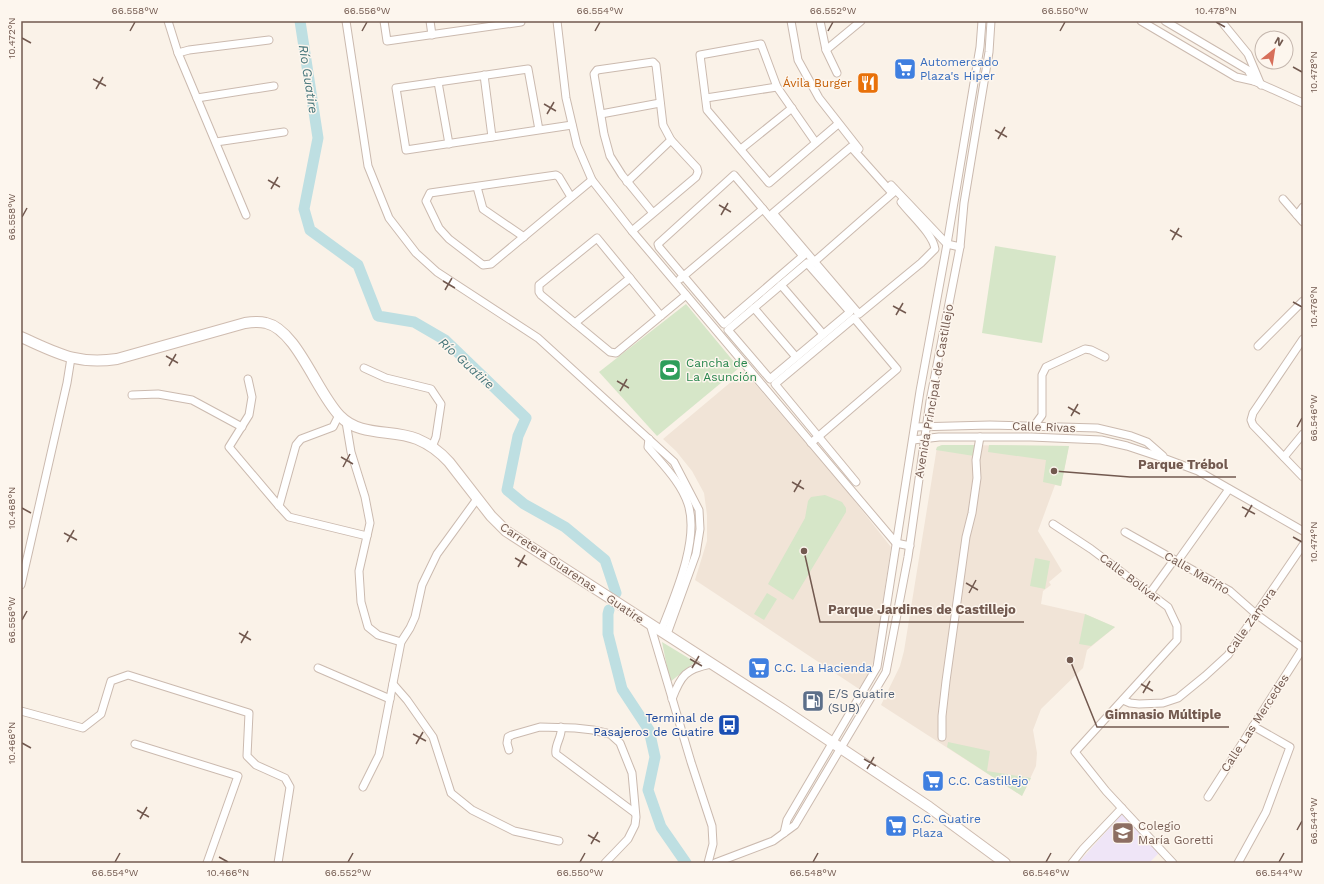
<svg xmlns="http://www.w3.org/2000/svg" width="1324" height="884" font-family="'Work Sans',sans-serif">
	<rect width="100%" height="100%" fill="#faf2e8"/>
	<g fill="#f1e4d7">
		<path d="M744 371 849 494 891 547 874 659 870 671 859 689 695 580 707 541V515L704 493 692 471 676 451 663 439Z"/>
		<path d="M942 445 1069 446 1061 486 1055 485 1038 531 1062 571 1049 582 1051 585 1043 591 1041 604 1085 614 1115 627 1087 650 1083 668 1041 709 1033 730 1037 753 1036 766 1022 796 881 705 900 666 904 651 937 447Z"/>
	</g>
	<path fill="#efe5f7" d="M1123 813 1159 853 1149 863H1078Z"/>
	<g fill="#d6e6c8">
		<path d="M995 246 1056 256 1042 343 982 333Z"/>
		<path d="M686 304 739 368 657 436 599 372Z"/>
		<path d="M942 445H976L974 456 936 450 937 447Z"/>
		<path d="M989 445 1069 446 1061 486 1043 482 1046 460 988 452Z"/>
		<path d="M825 495 842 502 846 508V512L793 600 768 584 805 518 808 501 811 497Z"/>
		<path d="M1035 558 1050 561 1045 589 1030 586Z"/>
		<path d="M767 593 777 599 764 620 754 614Z"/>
		<path d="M1085 614 1115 627 1091 646 1079 644Z"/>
		<path d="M662 642 695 662 670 682Z"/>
		<path d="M948 742 990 751 987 771 1031 778 1022 796 947 747Z"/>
	</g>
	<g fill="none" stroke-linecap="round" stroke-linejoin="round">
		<g stroke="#bedfe2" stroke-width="11">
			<path d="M300 21 318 138 304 209 310 230 358 265 378 316 414 322 445 340 526 418 518 436 507 490 524 504 565 527 605 560 616 593"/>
			<path d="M609 610 608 614V634L622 689 649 730 655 757 648 790 661 827 686 863"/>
		</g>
		<g stroke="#cbbaaf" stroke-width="9">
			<g id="street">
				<path d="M168 21 178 53 246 215"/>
				<path d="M346 21 368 166 389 218 416 253 437 272 538 338 674 462 699 510 700 529 696 554 667 634"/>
				<path d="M384 21 387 41 521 22V21"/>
				<path d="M430 21 432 35"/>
				<path d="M557 21 566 98 577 145 592 180 632 231 896 543 910 546"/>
				<path d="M791 21 798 60 819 98 859 149"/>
				<path d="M820 21 826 50 837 73"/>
				<path d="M1141 21 1236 77 1254 81 1303 103"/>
				<path d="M1165 21 1248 70 1254 81"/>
				<path d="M1221 21 1248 54 1261 85"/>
				<path d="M826 50 861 21"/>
				<path d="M178 53 189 50 269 40"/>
				<path d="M484 75 492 137"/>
				<path d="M438 82 449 144"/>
				<path d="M197 98 274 86"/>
				<path d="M706 98 777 87"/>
				<path d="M601 114 660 103"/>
				<path d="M539 130 528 69 396 88 406 150 572 125"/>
				<path d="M216 142 284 132"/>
				<path d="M816 143 777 87 761 44 700 55 707 110 769 183 838 124"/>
				<path d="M741 149 792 108"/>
				<path d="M734 175 803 256 724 324 659 247 658 244Z"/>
				<path d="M627 182 671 140"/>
				<path d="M891 185 947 244 960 247"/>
				<path d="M477 187 483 209 524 237"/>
				<path d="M892 193 851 147 773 213 859 314 921 263 935 249C933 234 911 215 901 202"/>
				<path d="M571 197 559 177 556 175 430 193 426 201 439 228 449 239 483 265 491 264 592 180"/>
				<path d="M1283 199 1303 222"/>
				<path d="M1297 215 1303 207"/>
				<path d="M632 231 696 177 698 172 697 168 671 140 663 125 656 65 653 62 597 70 594 74 604 134 610 156 622 175 653 213"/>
				<path d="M814 262 895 191"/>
				<path d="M807 263 850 312 770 379 728 330Z"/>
				<path d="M680 279 763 209"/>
				<path d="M781 285 823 334"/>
				<path d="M754 308 796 357"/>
				<path d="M661 316 597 238 539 285V292L541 295 610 352 616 353 686 295"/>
				<path d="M575 323 630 278"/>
				<path d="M1303 339 1253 413 1251 420 1253 425 1303 477"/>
				<path d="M1258 346 1303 301"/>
				<path d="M364 368 386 378 431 389 441 404 436 437 432 447"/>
				<path d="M248 379 252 397 249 415 229 447 279 506 289 517 367 536"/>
				<path d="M132 395 158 394 192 400 242 427"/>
				<path d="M346 422 351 452 365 497 370 523 359 571 361 602 368 627 378 635 401 642"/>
				<path d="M1034 426 1042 415V375L1046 367 1085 349 1091 350 1105 357"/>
				<path d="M915 427 990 425 1097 428 1131 436 1147 442 1163 456"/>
				<path d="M649 439 648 447C662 464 681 482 688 504 700 540 674 597 661 631"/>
				<path d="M913 440 939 437H1031L1101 440 1127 446 1166 459 1198 471 1303 531"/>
				<path d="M811 443 819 436 897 369 854 318 775 384 856 482"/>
				<path d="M1284 457 1303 434"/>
				<path d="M279 506 296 445 301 439 333 427 339 415"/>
				<path d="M1053 524 1091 549 1168 607 1177 626V640L1075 752 1106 791 1173 863"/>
				<path d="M1125 532 1230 591 1256 614 1303 648"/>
				<path d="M1177 562 1229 489"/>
				<path d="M21 585 67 383 71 358"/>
				<path d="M1150 593 1174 560"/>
				<path d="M650 624 691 762 712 826 713 844 708 863"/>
				<path d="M318 668 390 699"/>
				<path d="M393 684 407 700 433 737 451 793 472 810 514 831 559 841"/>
				<path d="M672 699C681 675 686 669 711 664"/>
				<path d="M1123 700 1130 703 1139 704 1163 703 1178 698 1205 676 1228 655 1303 545"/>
				<path d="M21 711 83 728 101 714 111 681 128 675 249 713 247 756 256 765 285 778 290 787 278 863"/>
				<path d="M561 727C563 736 554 745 556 754L635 813"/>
				<path d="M942 737V716L946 681 966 537 972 513 977 478 976 460 980 437"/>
				<path d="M135 744 238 776 207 863"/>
				<path d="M509 750 507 743 508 737 512 735 540 727 575 728 593 730 610 734 620 743 632 773 636 817 635 825 628 839 605 863"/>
				<path d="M363 787 379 755 401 642 410 628 415 617 422 585 437 554 477 499"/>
				<path d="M1208 797 1303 648"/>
				<path d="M784 833 787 820 877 667 920 391 947 244 980 47 982 21"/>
				<path d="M715 863 773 841 795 825 886 672 908 557 930 401 960 247 964 203 989 52 991 21"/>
				<path d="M1072 863 1083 849 1122 808"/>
				<path d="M1238 863 1266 812 1290 747 1253 726"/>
			</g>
		</g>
		<g stroke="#cfbcb0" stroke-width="12">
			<path id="secondary" d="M21 337C57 353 76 365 117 359L245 323C251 322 259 321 266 323 297 330 317 393 340 416 360 437 392 429 417 439 429 444 440 452 449 462L491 516 506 531 782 709 929 807 1005 863"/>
		</g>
		<use href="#street" stroke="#fff" stroke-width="7"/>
		<use href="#secondary" stroke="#fff" stroke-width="10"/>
	</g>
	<path fill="none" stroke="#72594f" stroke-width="1.5" d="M1216 22 1225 27M130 31 135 22M362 31 367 22M595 31 600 22M828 31 833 22M1060 31 1065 22M22 38 31 43M1293 67 1302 72M93 79 106 86M96 89 103 77M544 104 556 111M547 114 554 102M995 130 1007 137M998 139 1005 127M268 180 280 187M271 189 278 177M719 205 731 212M721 215 728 203M22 217 27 208M1170 230 1182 237M1172 240 1179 228M443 281 455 288M445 290 452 278M1293 302 1302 307M893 306 906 313M896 315 903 303M166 356 178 363M169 366 176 354M617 381 629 388M620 391 627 379M1068 407 1080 414M1071 416 1078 404M1297 427 1302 418M341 457 353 464M343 467 350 454M792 482 804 489M794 492 801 480M1242 507 1255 514M22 508 31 513M1245 517 1252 505M64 533 77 540M1293 537 1302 542M67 542 74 530M515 558 527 565M518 567 525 555M966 583 978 590M969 593 976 580M22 620 27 611M239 633 251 640M241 643 248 631M690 659 702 666M692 668 699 656M1141 684 1153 691M1143 693 1150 681M413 734 426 741M22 743 31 748M416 744 423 732M864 759 876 766M867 769 874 757M137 810 149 817M140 819 147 807M1297 830 1302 821M588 835 600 842M591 844 598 832M219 857 228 862M115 862 120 853M348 862 353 853M580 862 585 853M813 862 818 853M1046 862 1051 853M1279 862 1284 853"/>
	<defs>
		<g id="supermarket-square" transform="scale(1.15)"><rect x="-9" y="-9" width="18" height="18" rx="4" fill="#3f7fe0" stroke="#fdf6ee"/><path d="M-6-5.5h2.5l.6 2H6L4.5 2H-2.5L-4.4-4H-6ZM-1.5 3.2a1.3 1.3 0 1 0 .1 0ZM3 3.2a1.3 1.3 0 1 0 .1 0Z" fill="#fff"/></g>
		<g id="restaurant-square" transform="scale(1.15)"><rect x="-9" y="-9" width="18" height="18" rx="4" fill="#e8710a" stroke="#fdf6ee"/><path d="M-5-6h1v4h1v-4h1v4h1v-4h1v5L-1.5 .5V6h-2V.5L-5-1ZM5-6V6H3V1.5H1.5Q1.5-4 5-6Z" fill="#fff"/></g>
		<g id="stadium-square" transform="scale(1.15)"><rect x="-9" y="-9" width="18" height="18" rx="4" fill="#2e9e5b" stroke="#fdf6ee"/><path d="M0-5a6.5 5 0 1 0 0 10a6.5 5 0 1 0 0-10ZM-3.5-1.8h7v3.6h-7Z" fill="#fff"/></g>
		<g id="fuel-square" transform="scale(1.15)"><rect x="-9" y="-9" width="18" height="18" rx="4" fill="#5c6f8a" stroke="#fdf6ee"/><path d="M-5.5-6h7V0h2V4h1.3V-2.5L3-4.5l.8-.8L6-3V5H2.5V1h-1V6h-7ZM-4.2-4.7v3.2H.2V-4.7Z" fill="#fff"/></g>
		<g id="bus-square" transform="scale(1.15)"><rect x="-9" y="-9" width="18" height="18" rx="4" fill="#1a4fb4" stroke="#fdf6ee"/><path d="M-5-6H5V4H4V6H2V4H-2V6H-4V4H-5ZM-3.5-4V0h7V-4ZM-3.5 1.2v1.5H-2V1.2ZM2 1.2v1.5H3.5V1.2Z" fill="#fff"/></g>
		<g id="school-square" transform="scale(1.15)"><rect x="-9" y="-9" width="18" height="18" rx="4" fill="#8d6e63" stroke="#fdf6ee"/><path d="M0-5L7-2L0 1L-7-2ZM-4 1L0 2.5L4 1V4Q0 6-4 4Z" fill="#fff"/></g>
	</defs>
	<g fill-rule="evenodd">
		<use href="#supermarket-square" x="905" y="69"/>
		<use href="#restaurant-square" x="868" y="83"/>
		<use href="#stadium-square" x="670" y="370"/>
		<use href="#supermarket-square" x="759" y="668"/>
		<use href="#fuel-square" x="813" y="701"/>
		<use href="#bus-square" x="729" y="725"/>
		<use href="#supermarket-square" x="933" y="781"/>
		<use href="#supermarket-square" x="896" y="826"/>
		<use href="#school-square" x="1123" y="833"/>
	</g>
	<g text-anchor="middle" stroke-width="3" stroke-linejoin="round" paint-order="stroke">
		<g font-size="12" fill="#366cbe" stroke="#fdf6ee" text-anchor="start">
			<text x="920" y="66">Automercado<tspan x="920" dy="14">Plaza's Hiper</tspan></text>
			<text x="774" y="672">C.C. La Hacienda</text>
			<text x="948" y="785">C.C. Castillejo</text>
			<text x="912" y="823">C.C. Guatire<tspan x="912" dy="14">Plaza</tspan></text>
		</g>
		<g font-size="12" fill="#c56008" stroke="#fdf6ee" text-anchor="end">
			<text x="852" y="87">Ávila Burger</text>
		</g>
		<g font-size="12" fill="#27864d" stroke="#fdf6ee" text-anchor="start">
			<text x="686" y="367">Cancha de<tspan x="686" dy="14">La Asunción</tspan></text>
		</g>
		<g font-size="12" fill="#72594f" stroke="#fdf6ee">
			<text transform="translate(934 391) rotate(-80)" y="4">Avenida Principal de Castillejo</text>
			<text transform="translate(1044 427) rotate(2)" y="4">Calle Rivas</text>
			<text transform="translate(572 573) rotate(34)" y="4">Carretera Guarenas - Guatire</text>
			<text transform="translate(1197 573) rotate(30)" y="4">Calle Mariño</text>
			<text transform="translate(1130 578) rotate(37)" y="4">Calle Bolívar</text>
			<text transform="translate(1251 621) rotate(-55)" y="4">Calle Zamora</text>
			<text transform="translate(1255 723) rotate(-57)" y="4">Calle Las Mercedes</text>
		</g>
		<g font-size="12" fill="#4e5e75" stroke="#fdf6ee" text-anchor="start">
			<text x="828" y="698">E/S Guatire<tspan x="828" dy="14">(SUB)</tspan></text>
		</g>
		<g font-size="12" fill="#164399" stroke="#fdf6ee" text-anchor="end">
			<text x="714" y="722">Terminal de<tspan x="714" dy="14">Pasajeros de Guatire</tspan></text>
		</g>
		<g font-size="12" fill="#785e54" stroke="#fdf6ee" text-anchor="start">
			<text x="1138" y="830">Colegio<tspan x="1138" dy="14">María Goretti</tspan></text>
		</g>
		<g font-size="13" font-style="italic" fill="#47767b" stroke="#fdf6ee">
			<text transform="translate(309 79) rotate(81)" y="5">Río Guatire</text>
			<text transform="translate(467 363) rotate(42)" y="5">Río Guatire</text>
		</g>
	</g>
	<path fill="none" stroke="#72594f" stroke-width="1.5" d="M1054 471L1130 477H1236M804 551L820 622H1024M1070 660L1097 727H1229"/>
	<g fill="#72594f" stroke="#fdf6ee" stroke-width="1.5">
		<circle cx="1054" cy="471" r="4"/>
		<circle cx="804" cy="551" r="4"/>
		<circle cx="1070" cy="660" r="4"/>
	</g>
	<g font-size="13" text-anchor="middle" font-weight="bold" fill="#72594f" stroke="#fdf6ee" stroke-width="3" stroke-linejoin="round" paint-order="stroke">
		<text x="1183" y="469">Parque Trébol</text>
		<text x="922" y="614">Parque Jardines de Castillejo</text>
		<text x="1163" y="719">Gimnasio Múltiple</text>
	</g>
	<rect width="1324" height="884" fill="none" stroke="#fdf6ee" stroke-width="44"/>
	<g transform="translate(1274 50) rotate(30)"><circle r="19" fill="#fdf6ee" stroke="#c5b7ae"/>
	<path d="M0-3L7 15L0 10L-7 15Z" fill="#d76f5a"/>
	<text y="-6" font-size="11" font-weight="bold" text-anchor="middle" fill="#72594f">N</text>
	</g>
	<rect x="22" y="22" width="1280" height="840" fill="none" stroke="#72594f" stroke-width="1.5"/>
	<g font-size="10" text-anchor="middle" fill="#72594f">
		<text x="135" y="14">66.558°W</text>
		<text x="367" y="14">66.556°W</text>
		<text x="600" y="14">66.554°W</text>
		<text x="833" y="14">66.552°W</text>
		<text x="1065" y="14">66.550°W</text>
		<text x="1216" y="14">10.478°N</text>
		<text transform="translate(11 38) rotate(-90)" y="4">10.472°N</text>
		<text transform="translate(1313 72) rotate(-90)" y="4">10.478°N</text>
		<text transform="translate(11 217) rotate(-90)" y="4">66.558°W</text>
		<text transform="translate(1313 307) rotate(-90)" y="4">10.476°N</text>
		<text transform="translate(1313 418) rotate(-90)" y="4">66.546°W</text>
		<text transform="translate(11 508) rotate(-90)" y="4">10.468°N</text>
		<text transform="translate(1313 542) rotate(-90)" y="4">10.474°N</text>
		<text transform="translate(11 620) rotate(-90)" y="4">66.556°W</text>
		<text transform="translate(11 743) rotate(-90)" y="4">10.466°N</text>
		<text transform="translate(1313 821) rotate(-90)" y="4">66.544°W</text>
		<text x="115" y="876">66.554°W</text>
		<text x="228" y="876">10.466°N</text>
		<text x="348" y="876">66.552°W</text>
		<text x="580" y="876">66.550°W</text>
		<text x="813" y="876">66.548°W</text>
		<text x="1046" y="876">66.546°W</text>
		<text x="1279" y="876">66.544°W</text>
	</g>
</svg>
